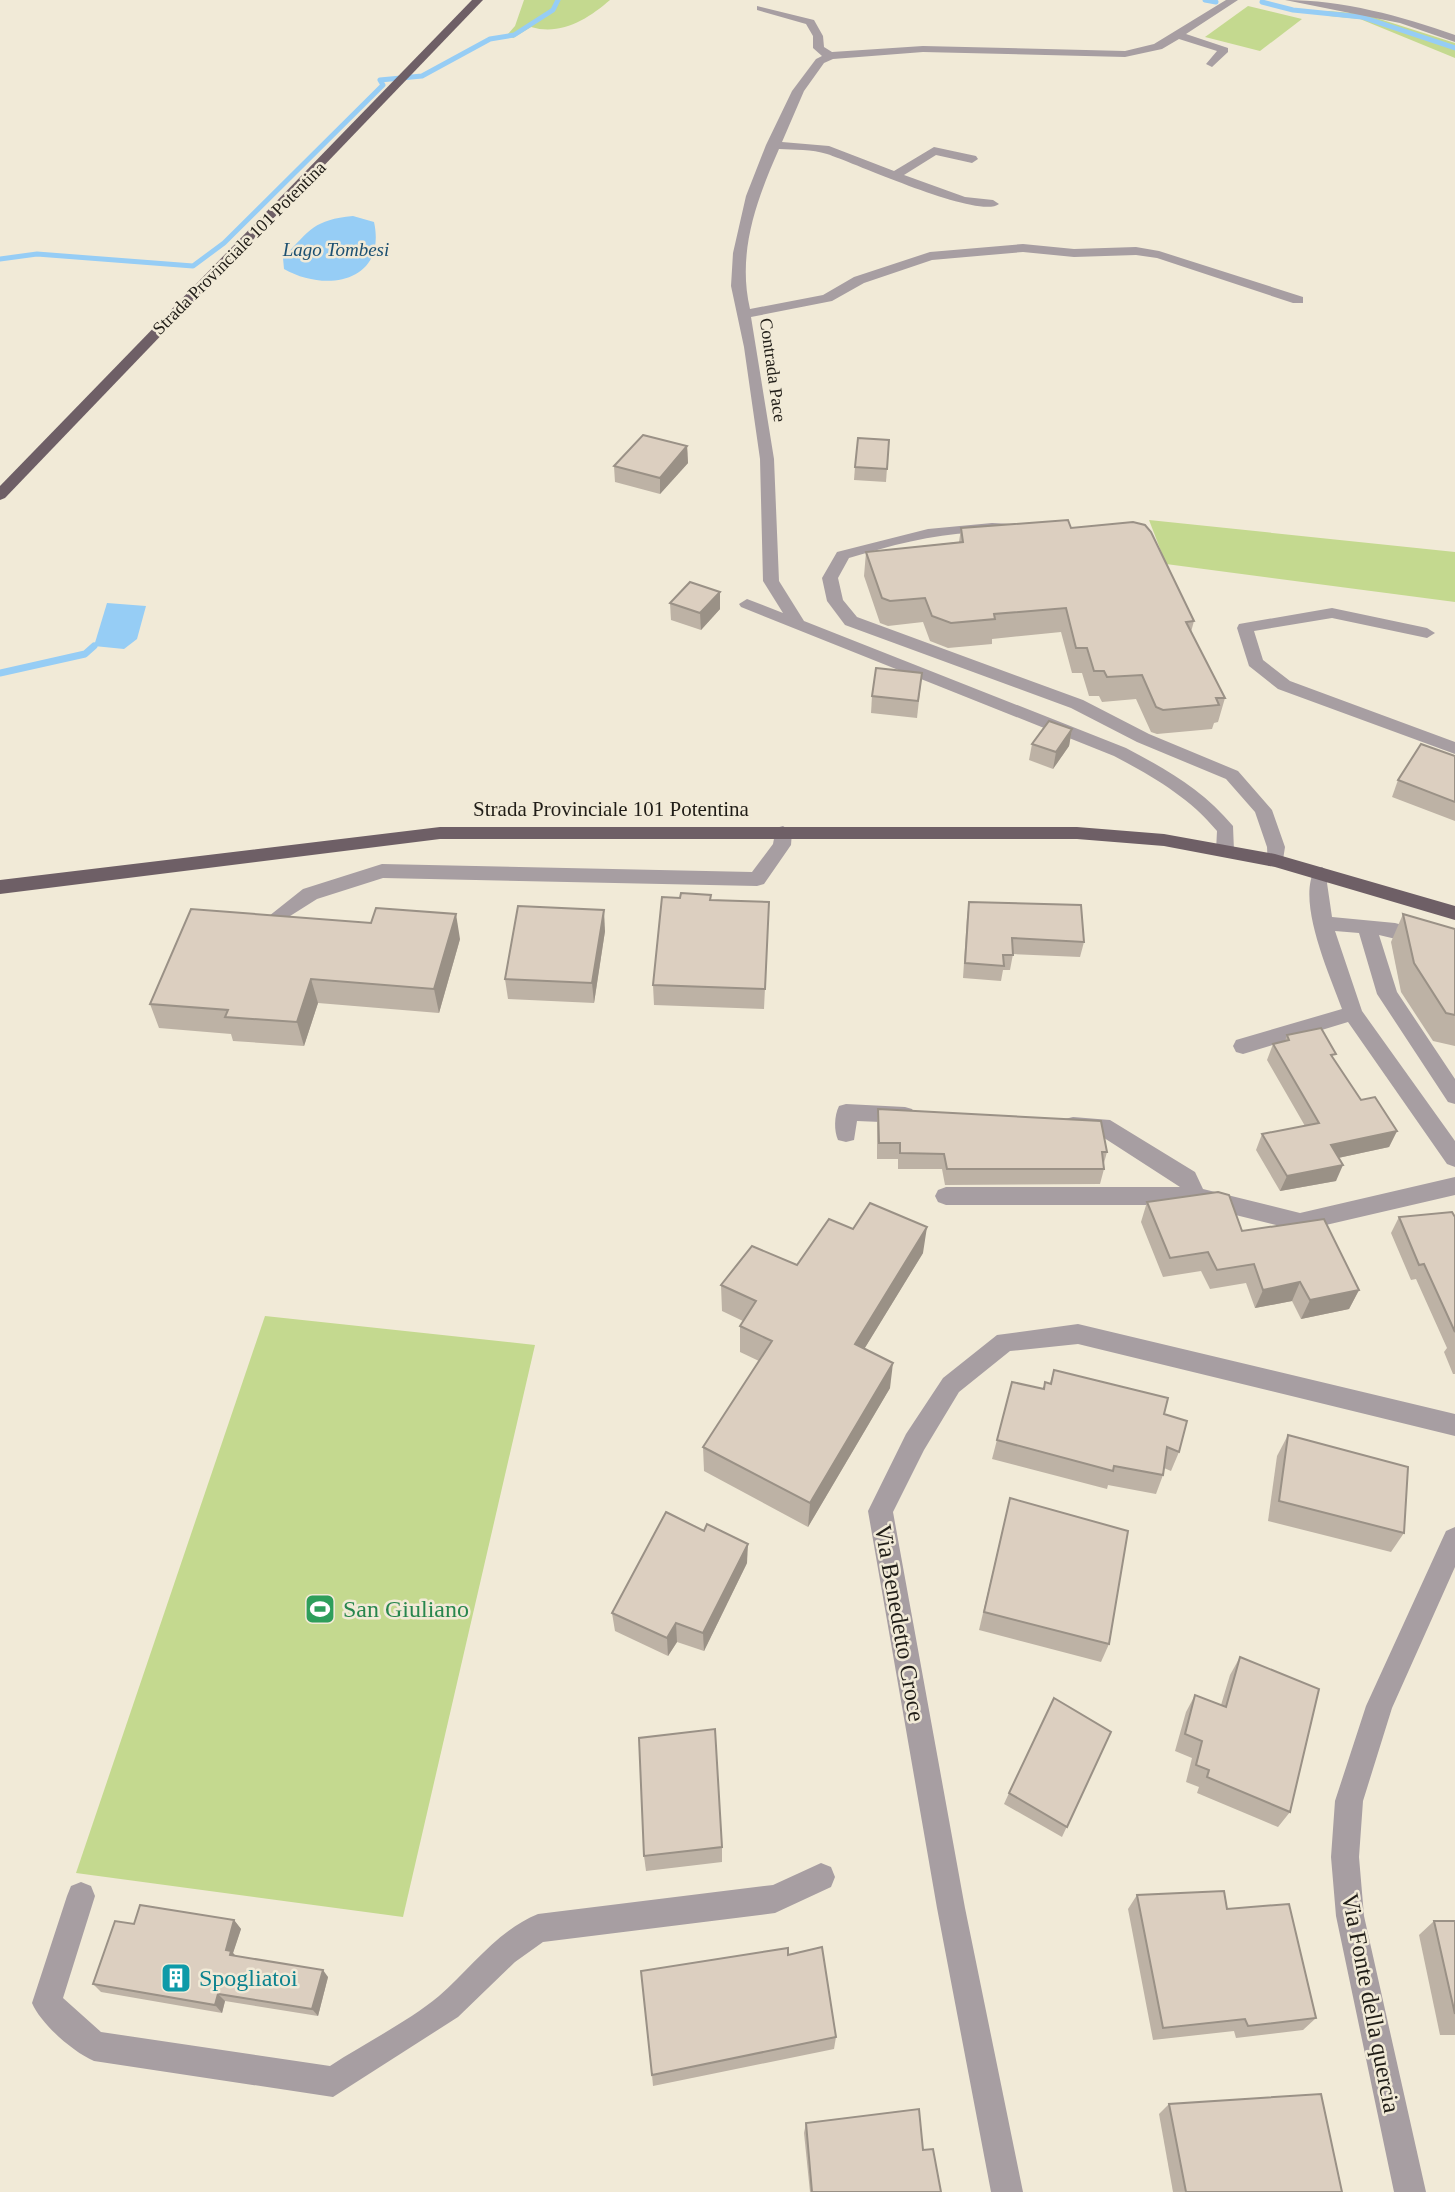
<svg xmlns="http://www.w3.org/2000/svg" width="1455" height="2192" font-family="'Times New Roman',serif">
	<rect width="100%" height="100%" fill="#f1ead7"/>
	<g fill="#c4d98f">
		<path d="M524 0H610C588 19 561 36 531 27L513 38 508 34 515 26Z"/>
		<path d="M1248 6 1302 19 1260 51 1205 37Z"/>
		<path d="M1328 11 1364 14 1455 43V58L1360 19 1329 16Z"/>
		<path d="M1149 520 1455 552V602L1166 564Z"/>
		<path d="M265 1316 535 1345 403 1917 76 1873Z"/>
	</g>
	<g fill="#96cdf5">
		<path d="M353 216 374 222C387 282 326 293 284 269L283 258C310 230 313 220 353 216Z"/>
		<path d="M107 603 146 606 137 639 124 649 94 646Z"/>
	</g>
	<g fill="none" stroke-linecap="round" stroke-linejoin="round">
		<g stroke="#96cdf5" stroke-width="5">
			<path d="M1205 0 1216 2"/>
			<path d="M1262 2 1293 10 1362 17 1455 48"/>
			<path d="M0 259 37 254 193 266 224 243 383 85 380 80 422 76 490 39 514 35 553 10 558 0"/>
		</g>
		<path stroke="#96cdf5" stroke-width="7" d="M0 673 85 654 94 646"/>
		<g fill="#a79ea2" fill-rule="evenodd">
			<path d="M1226 0H1238L1186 34 1228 48V52L1212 67 1206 64 1217 51 1179 39 1162 49 1125 57 923 52 833 59 824 63 804 91 782 142 829 146 894 171 934 147 976 156 978 159 972 163 936 155 904 175 965 197 993 200 999 204C979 220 855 163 827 154 812 149 794 150 779 149 756 201 737 253 750 309L823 295 854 277 930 252 1023 244 1074 249 1136 247 1159 251 1303 297V303H1293L1157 258 1136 255 1074 257 1023 252 932 260 864 283 832 301 751 317 774 459 779 581 804 621 1126 748C1166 769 1203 790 1233 826L1234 851 1225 857 1216 851 1217 831C1189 797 1152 776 1114 756L741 607 739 604 747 599 783 613 763 581 760 459 744 347 731 286 733 253 746 196 766 145 792 91 816 59 822 56 813 48V36L806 24 757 10V6L814 20 823 36 824 47 832 52 923 46 1125 51 1154 44Z"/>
			<path d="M1285 0C1343 0 1401 16 1455 35V42L1400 23Z"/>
			<path d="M992 523 1014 524 1022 529C1012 538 987 532 974 533 931 534 890 546 849 558L838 578 843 600 857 617 1083 700 1149 734 1238 771 1272 810 1285 847 1282 866H1268L1267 847 1255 812 1226 779 1137 742 1071 708 845 625 827 601 822 578 837 552 928 529Z"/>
			<path d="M1332 608 1427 628 1435 633 1427 638 1332 618 1254 631 1263 660 1290 681 1455 742V754L1278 689 1249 666 1237 628 1239 624Z"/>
			<path d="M783 826 792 832 791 845 764 884 757 886 383 878 317 899 279 923 269 916 303 889 382 864 752 872 773 844 776 828Z"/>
			<path d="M1322 867 1331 874 1327 883 1332 917 1395 923 1455 939V953L1379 935 1397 992 1455 1079V1104L1448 1102 1377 994 1359 933 1335 931 1362 1011 1455 1141V1167L1447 1164 1348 1022 1243 1054 1236 1052 1233 1046 1236 1040 1342 1009C1330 975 1296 902 1315 869Z"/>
			<path d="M846 1104 905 1107 912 1109 916 1115 912 1121 905 1123 857 1121 854 1140 846 1142 838 1140C834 1131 834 1116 839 1106Z"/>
			<path d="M1073 1117 1110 1120 1195 1172 1203 1189 1300 1213 1455 1177V1195L1300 1231 1195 1205H946L938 1202 935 1196 938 1190 946 1187H1180L1098 1134 1065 1131 1062 1125 1065 1119Z"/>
			<path d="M1078 1324 1455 1414V1436L1078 1344 1010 1351 959 1392 924 1450 893 1512 965 1908 1023 2192H991L937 1908 868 1511 906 1434 943 1378 997 1335Z"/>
			<path d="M1455 1527V1567L1392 1708 1363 1801 1359 1857 1364 1916 1426 2192H1394L1336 1916 1331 1857 1335 1801 1366 1706 1446 1531Z"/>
			<path d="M821 1863 831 1867 835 1877 831 1887 775 1913 543 1942 515 1962 458 2017 333 2097 94 2061C73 2052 41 2024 32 2003L67 1896 71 1886 81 1882 91 1886 95 1896 63 1998 101 2032 330 2066C365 2043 406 2023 439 1996 471 1968 498 1930 538 1914L773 1885Z"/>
		</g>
		<g fill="#6e5f66" fill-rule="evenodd">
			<path d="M472 0H483L5 498 0 500V486Z"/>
			<path d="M440 827H1077L1164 834 1275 854 1455 906V920L1275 867 1164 846 1077 839H440L0 894V880Z"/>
		</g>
	</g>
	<g fill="#bdb2a5">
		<path d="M889 440 886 482 854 480 855 467Z"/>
		<path d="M687 446 688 463 660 494 615 482 614 466Z"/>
		<path d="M961 528H1071L1194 621 1191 632 1225 698 1218 722 1214 723 1212 729 1157 734 1151 732 1136 699 1102 702 1099 696H1089L1082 673H1072L1061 632 992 639V644L948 648 930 641 923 622 888 626 880 623 864 576 866 552 959 542Z"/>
		<path d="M720 592V609L701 630 671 620 670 603Z"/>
		<path d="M922 673 917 718 871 713 872 696Z"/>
		<path d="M1072 729 1069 746 1053 769 1029 760 1032 744Z"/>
		<path d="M1455 756V821L1392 797 1398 780Z"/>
		<path d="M711 895V900L768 923 764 1009 654 1005 653 985 680 898Z"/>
		<path d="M969 902 1084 942 1080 957 1013 954 1010 970H1003L1001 981 963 978 967 917Z"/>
		<path d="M1403 914 1455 929V1046L1433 1041 1401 992 1391 942Z"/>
		<path d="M605 931 594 1003 508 999 505 979Z"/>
		<path d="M460 939 439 1013 318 1003 304 1046 233 1041 231 1034 159 1028 150 1004Z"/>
		<path d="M1287 1035 1334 1060 1361 1100 1397 1131 1389 1147 1338 1158 1336 1181 1280 1191 1256 1150 1262 1134 1305 1126 1267 1060 1273 1044 1285 1041Z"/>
		<path d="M878 1109 1107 1152 1104 1163V1169L1100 1184 945 1185 942 1169H898V1159H877V1125Z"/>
		<path d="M1147 1202 1242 1231 1359 1290 1349 1309 1301 1319 1292 1301 1255 1308 1246 1283 1210 1289 1201 1271 1163 1277 1141 1222Z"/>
		<path d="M1399 1217H1455V1374H1453L1444 1352 1447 1348 1416 1279 1411 1280 1391 1233Z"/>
		<path d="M853 1229 923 1253 864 1349 890 1388 808 1527 704 1471 703 1447 759 1361 740 1352V1326L743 1321 722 1311 721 1285 797 1265Z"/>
		<path d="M1054 1370 1164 1414 1179 1452 1171 1471 1164 1468 1163 1475 1156 1494 1108 1485 1107 1489 992 1459 1012 1382 1043 1389 1045 1382 1050 1383Z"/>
		<path d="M1288 1435 1404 1533 1391 1552 1268 1521 1277 1456Z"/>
		<path d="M1010 1498 1109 1644 1101 1662 979 1630Z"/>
		<path d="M747 1563 704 1651 677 1642 668 1656 615 1631 612 1613Z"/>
		<path d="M1240 1657 1290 1812 1278 1827 1197 1793 1199 1787 1186 1782 1192 1758 1175 1751 1186 1712 1195 1695 1221 1705 1230 1675Z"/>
		<path d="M1111 1732 1062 1837 1004 1804 1009 1793Z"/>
		<path d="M722 1847V1862L646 1871 644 1856Z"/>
		<path d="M1137 1895 1227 1909 1316 2018 1303 2030 1236 2038 1234 2031 1153 2040 1128 1909Z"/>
		<path d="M234 1920 241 1929 233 1953 235 1956 328 1977 318 2016 225 2001 222 2013 101 1992 93 1984 134 1924Z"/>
		<path d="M1434 1921H1455V2035H1440L1419 1935Z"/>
		<path d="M788 1955 836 2037 834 2049 653 2086 652 2075Z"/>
		<path d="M1169 2104 1342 2192H1173L1159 2114Z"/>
		<path d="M806 2123 923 2150 941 2192H810L804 2133Z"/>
	</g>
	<g fill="#9a9186">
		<path d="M687 446 688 463 660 494V478Z"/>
		<path d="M720 592V609L701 630 700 613Z"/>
		<path d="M1072 729 1069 746 1053 769 1056 752Z"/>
		<path d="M604 910 605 931 594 1003 592 983Z"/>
		<path d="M456 914 460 939 439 1013 434 989Z"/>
		<path d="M311 979 318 1003 304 1046 297 1022Z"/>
		<path d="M1397 1131 1389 1147 1324 1161 1331 1145Z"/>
		<path d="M1343 1165 1336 1181 1280 1191 1287 1176Z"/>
		<path d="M927 1227 923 1253 852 1369 855 1344Z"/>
		<path d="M1300 1282 1292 1301 1255 1308 1263 1290Z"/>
		<path d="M1359 1290 1349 1309 1301 1319 1310 1300Z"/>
		<path d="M893 1363 890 1388 808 1527 810 1503Z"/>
		<path d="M748 1544 747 1563 704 1651 703 1633Z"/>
		<path d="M676 1623 677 1642 668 1656 667 1638Z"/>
		<path d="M234 1920 241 1929 233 1953 238 1958 237 1962 226 1950Z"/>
		<path d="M323 1970 328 1977 318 2016 312 2009Z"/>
		<path d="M218 1994 225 2001 222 2013 215 2005Z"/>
	</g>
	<g fill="#dccfc0" stroke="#9a9186" stroke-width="2">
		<path d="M643 435 687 446 660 478 614 466Z"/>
		<path d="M858 438 889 440 887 469 855 467Z"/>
		<path d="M1068 520 1071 528 1133 522 1145 525 1151 532 1194 621 1186 622 1225 698H1216L1219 705 1163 710 1156 707 1142 675 1107 677 1104 671H1094L1087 648H1076L1066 608 994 614 995 619 951 623 932 616 925 598 890 601 882 598 866 552 963 542 961 528Z"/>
		<path d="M690 582 720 592 700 613 670 603Z"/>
		<path d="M876 668 922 673 918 701 872 696Z"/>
		<path d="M1049 721 1072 729 1056 752 1032 744Z"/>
		<path d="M1421 744 1455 756V802L1398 780Z"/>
		<path d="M681 893 711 895 710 900 769 902 765 989 653 985 662 897 680 898Z"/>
		<path d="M969 902 1081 905 1084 942 1012 938 1013 955H1003L1004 966 965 963Z"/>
		<path d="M518 906 604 910 592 983 505 979Z"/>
		<path d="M376 908 456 914 434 989 311 979 297 1022 225 1017 228 1010 150 1004 191 909 371 923Z"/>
		<path d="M1403 914 1455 929V1015L1446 1013 1414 963Z"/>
		<path d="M1321 1028 1336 1054 1331 1055 1361 1100 1375 1097 1397 1131 1331 1145 1343 1165 1287 1176 1262 1134 1319 1123 1273 1044 1289 1040 1287 1035Z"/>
		<path d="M878 1109 1101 1121 1107 1152H1102L1104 1169H947L944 1154 900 1153V1143H879Z"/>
		<path d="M1218 1192 1229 1195 1242 1231 1324 1219 1359 1290 1310 1300 1300 1282 1263 1290 1254 1264 1217 1270 1208 1252 1170 1258 1147 1202Z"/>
		<path d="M870 1203 927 1227 855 1344 893 1363 810 1503 703 1447 772 1341 740 1326 756 1301 721 1285 752 1246 797 1265 829 1219 853 1229Z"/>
		<path d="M1452 1212 1455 1217V1332L1424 1264 1419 1265 1399 1217Z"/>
		<path d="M1054 1370 1168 1398 1164 1414 1187 1421 1179 1452 1167 1447 1163 1475 1114 1466 1113 1471 997 1440 1012 1382 1044 1389 1045 1382 1051 1384Z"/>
		<path d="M1288 1435 1408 1467 1404 1533 1279 1501Z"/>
		<path d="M1010 1498 1128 1531 1109 1644 984 1612Z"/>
		<path d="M666 1512 704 1531 707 1524 748 1544 703 1633 676 1623 667 1638 612 1613Z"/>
		<path d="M1240 1657 1319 1689 1290 1812 1207 1777 1209 1770 1196 1765 1202 1741 1185 1734 1195 1695 1226 1707Z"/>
		<path d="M1054 1698 1111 1732 1067 1827 1009 1793Z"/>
		<path d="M715 1729 722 1847 644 1856 639 1738Z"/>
		<path d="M1224 1891 1227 1909 1289 1904 1316 2018 1248 2026 1245 2019 1163 2028 1137 1895Z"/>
		<path d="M140 1905 234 1920 226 1950 231 1951 230 1955 323 1970 312 2009 218 1994 215 2005 93 1984 115 1921 134 1924Z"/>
		<path d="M1434 1921H1455V2014Z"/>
		<path d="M822 1947 836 2037 652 2075 641 1971 788 1948V1955Z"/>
		<path d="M1321 2094 1342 2192H1186L1169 2104Z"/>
		<path d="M919 2109 923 2150 933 2149 941 2192H812L806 2123Z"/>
	</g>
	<defs>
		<g id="stadium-square" transform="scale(1.575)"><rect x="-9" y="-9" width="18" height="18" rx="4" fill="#2e9e5b" stroke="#f1ead7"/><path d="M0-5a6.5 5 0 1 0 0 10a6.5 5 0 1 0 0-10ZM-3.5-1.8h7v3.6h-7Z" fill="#fff"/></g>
		<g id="building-square" transform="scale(1.575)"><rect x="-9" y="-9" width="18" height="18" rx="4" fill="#0f9aa8" stroke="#f1ead7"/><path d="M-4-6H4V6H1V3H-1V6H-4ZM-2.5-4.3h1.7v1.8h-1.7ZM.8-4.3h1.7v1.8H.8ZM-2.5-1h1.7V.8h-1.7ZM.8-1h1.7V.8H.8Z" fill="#fff"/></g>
	</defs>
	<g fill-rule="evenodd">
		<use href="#stadium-square" x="320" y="1609"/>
		<use href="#building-square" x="176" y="1978"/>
	</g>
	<g text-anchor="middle" stroke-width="5" stroke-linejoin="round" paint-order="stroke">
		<g font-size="18" fill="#201d17" stroke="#f1ead7">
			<text transform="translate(239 248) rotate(-45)" y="6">Strada Provinciale 101 Potentina</text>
			<text transform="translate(773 370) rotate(82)" y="6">Contrada Pace</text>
		</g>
		<g font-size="19" font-style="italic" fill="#1c5071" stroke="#f1ead7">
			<text x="336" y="256">Lago Tombesi</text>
		</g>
		<g font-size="21" fill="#201d17" stroke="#f1ead7">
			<text x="611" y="816">Strada Provinciale 101 Potentina</text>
		</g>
		<g font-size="24" fill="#27864d" stroke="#f1ead7" text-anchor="start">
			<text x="343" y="1617">San Giuliano</text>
		</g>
		<g font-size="24" fill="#201d17" stroke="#f1ead7">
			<text transform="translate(900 1623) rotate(80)" y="8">Via Benedetto Croce</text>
			<text transform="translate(1371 2003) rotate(79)" y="8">Via Fonte della quercia</text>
		</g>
		<g font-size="24" fill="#0d838f" stroke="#f1ead7" text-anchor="start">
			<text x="199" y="1986">Spogliatoi</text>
		</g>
	</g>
</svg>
